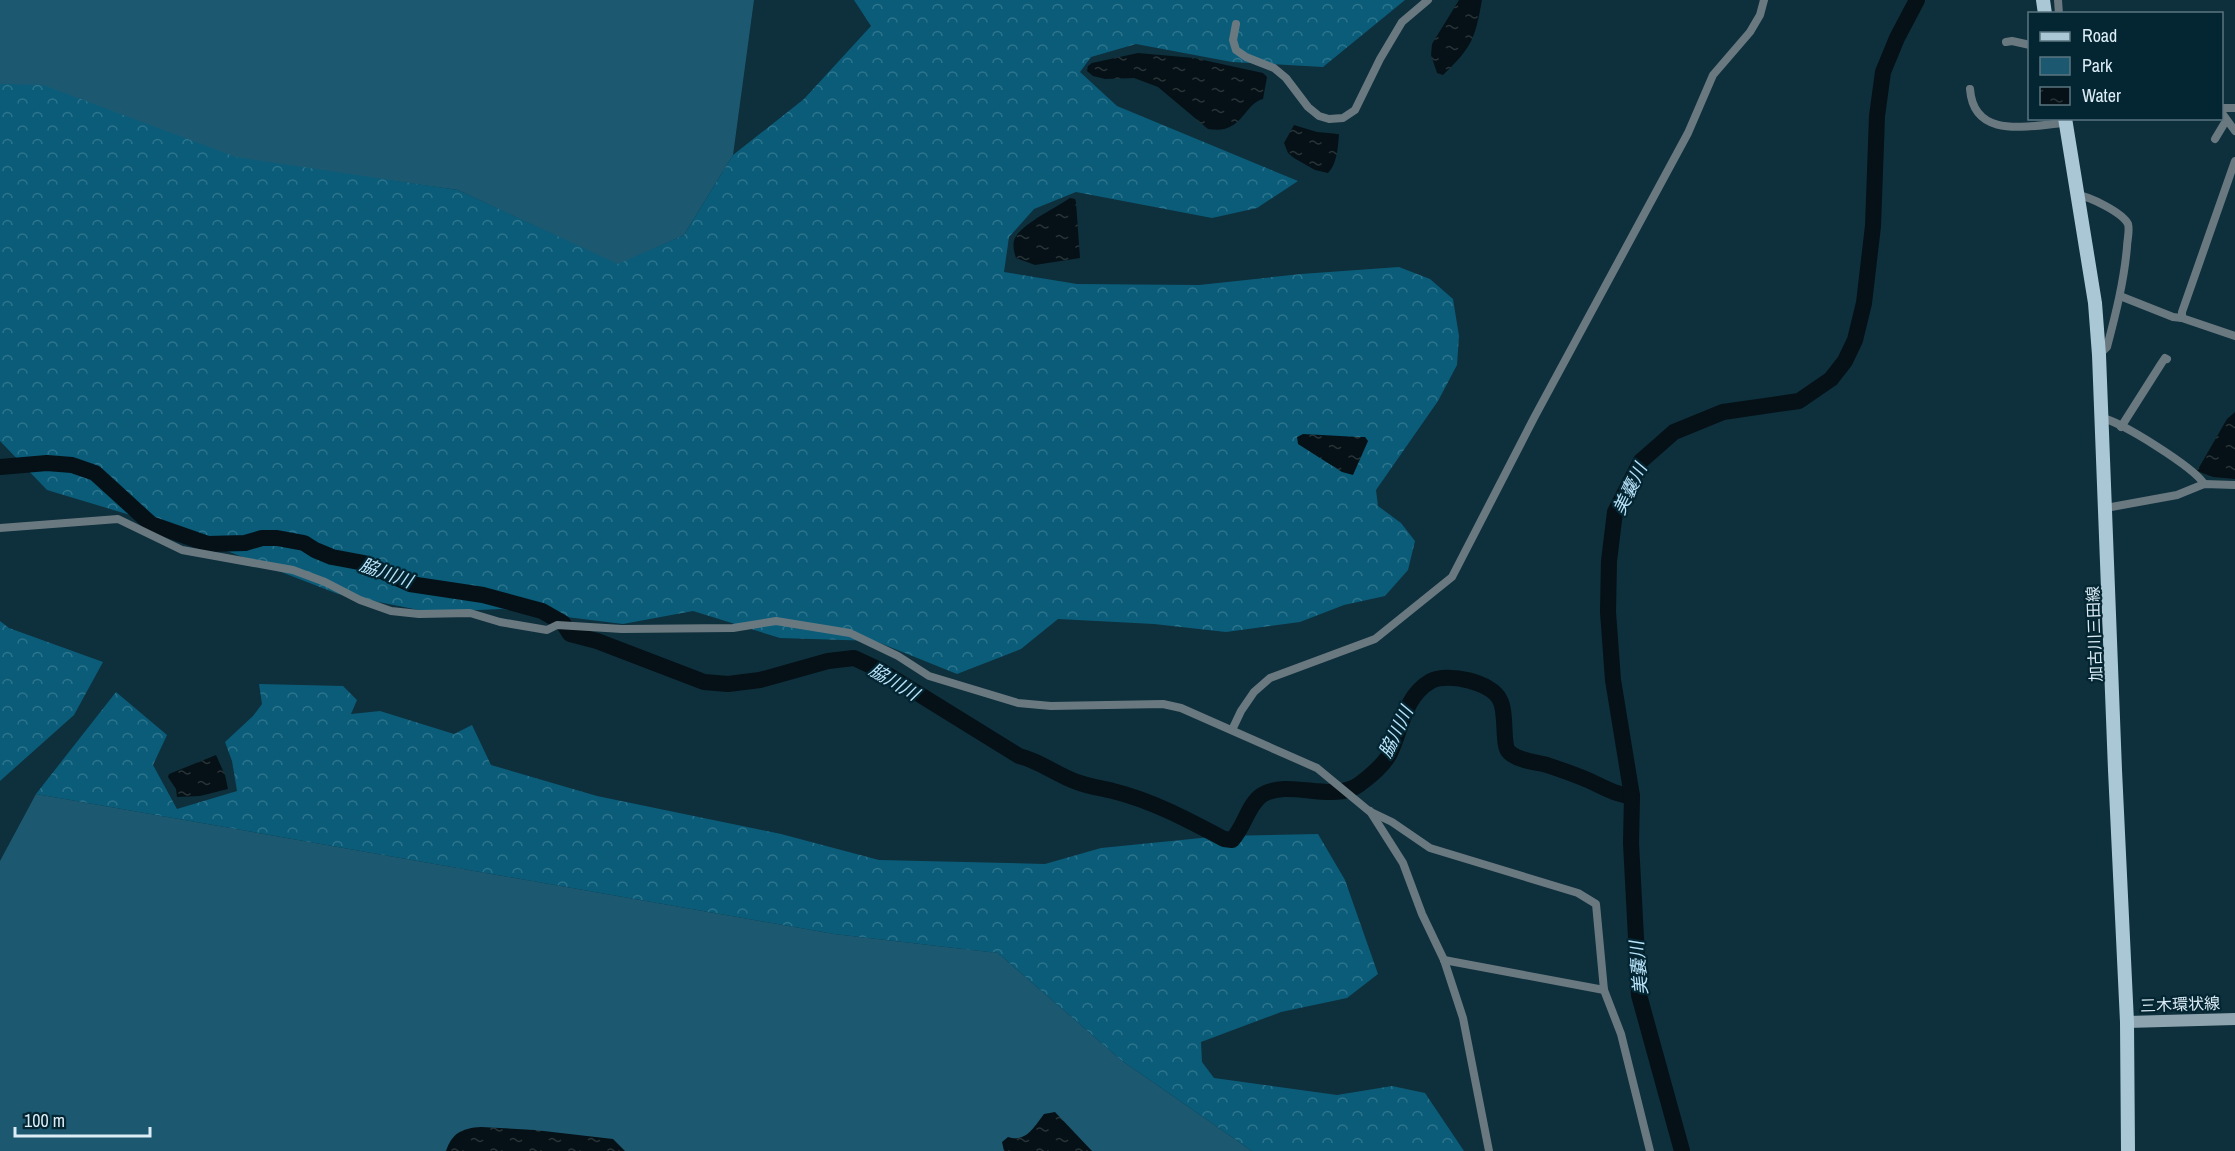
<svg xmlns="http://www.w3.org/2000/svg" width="2235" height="1151" font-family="'Archivo Narrow','Noto Sans JP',sans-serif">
	<defs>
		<pattern id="forest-crowns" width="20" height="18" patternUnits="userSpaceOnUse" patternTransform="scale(1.5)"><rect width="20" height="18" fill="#0a5c79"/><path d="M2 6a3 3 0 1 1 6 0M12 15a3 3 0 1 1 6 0" fill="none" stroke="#2d748d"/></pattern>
		<pattern id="water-ripples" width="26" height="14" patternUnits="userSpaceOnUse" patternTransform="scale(1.5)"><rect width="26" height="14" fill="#051116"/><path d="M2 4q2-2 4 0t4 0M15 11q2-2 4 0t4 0" fill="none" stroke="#293438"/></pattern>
	</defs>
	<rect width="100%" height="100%" fill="#0e2f3c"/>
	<g fill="#1c5971">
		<path d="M0 0H754L733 155 684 235 618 265 458 190 244 160 0 87Z"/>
		<path d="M36 794 834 934 998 953 1121 1060 1252 1151H0V861Z"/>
	</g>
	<g fill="url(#forest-crowns)">
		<path d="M854 0H1405L1323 67 1232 62 1136 44 1091 57 1080 72 1117 106 1298 181 1257 208 1212 218 1076 192 1034 209 1009 237 1004 272 1077 284 1199 285 1301 274 1399 267 1430 279 1453 299 1459 336 1457 365 1438 401 1376 490 1378 506 1401 523 1415 541 1408 570 1385 596 1344 605 1300 622 1226 632 1154 624 1058 619 1021 649 957 674 875 641 780 638 693 611 623 624 502 609 429 612 338 594 150 521 47 490 0 441V84L43 85 236 157 458 190 618 264 684 235 733 155 804 99 871 26Z"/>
		<path d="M0 621 9 628 103 662 74 715 0 781Z"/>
		<path d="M259 684 343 686 357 700 351 714 380 711 454 734 472 725 491 765 597 796 781 834 879 860 1045 864 1101 848 1221 836 1318 834 1345 880 1378 974 1347 998 1281 1012 1201 1042 1202 1062 1214 1078 1337 1095 1392 1086 1425 1093 1464 1151H1252L1121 1060 998 953 834 934 36 794 116 692 167 735 153 765 177 809 237 791 232 761 225 742 253 716 262 704Z"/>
	</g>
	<g fill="url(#water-ripples)">
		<path d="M1459 0H1482C1475 39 1472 47 1443 75L1437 73 1431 55 1432 44Z"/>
		<path d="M1138 53 1194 58 1263 73 1267 77 1263 99C1243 104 1243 135 1208 129L1158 87 1134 78 1105 79 1093 76 1087 71 1088 66 1092 63Z"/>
		<path d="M1294 125 1317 132 1339 134C1338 147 1337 164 1328 173L1315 170 1294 158 1288 153 1284 143Z"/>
		<path d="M1070 198 1075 199 1076 202 1080 258 1035 265 1016 258C1014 252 1012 244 1015 238 1023 223 1056 208 1070 198Z"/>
		<path d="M2235 412V479L2213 477 2197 471 2227 419Z"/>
		<path d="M1303 434 1359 437H1365L1368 441 1353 475 1342 472 1298 444 1297 437Z"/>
		<path d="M216 755 225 775 228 789 200 796 177 797 176 789 168 777 169 774Z"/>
		<path d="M1055 1112 1092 1151H1004L1002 1142 1008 1137C1026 1143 1034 1127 1044 1114Z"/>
		<path d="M481 1127 535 1130 613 1139 625 1151H446C452 1133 462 1128 481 1127Z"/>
	</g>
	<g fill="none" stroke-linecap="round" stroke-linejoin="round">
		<g stroke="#051116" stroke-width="16">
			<path d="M0 467 47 463 72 465 95 473 151 524 208 544 245 543 262 538H277L304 543 315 550 332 557 364 563 410 584 483 595 542 611 563 623 570 634 597 641 704 682 728 684 760 680 828 661 854 658 880 670 1019 756C1040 761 1057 775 1077 782 1090 787 1101 788 1113 791 1153 801 1188 820 1224 839L1232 840C1244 828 1248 804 1262 795 1289 778 1333 804 1360 784 1370 776 1382 767 1389 755 1402 730 1403 697 1431 681 1447 672 1492 682 1500 700 1507 713 1502 747 1509 752 1518 761 1536 762 1547 765 1562 770 1576 775 1590 781 1605 788 1616 795 1632 796"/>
			<path d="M1682 1151 1639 995 1631 843 1632 796 1613 680 1608 612 1609 561 1615 512 1641 461 1674 432 1723 412 1799 401 1831 379 1845 361 1855 340 1864 303 1873 226 1877 116 1883 72 1897 38 1917 0"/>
		</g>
		<g stroke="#6a7980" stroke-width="8">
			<path d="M2058 0 2059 14"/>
			<path d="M1236 24 1233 40 1236 50 1246 57 1274 68 1286 78 1308 107 1319 116 1329 119 1343 118 1355 110 1380 59 1402 22 1428 0"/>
			<path d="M2006 42 2012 41 2030 45"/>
			<path d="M1970 89C1974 141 2030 125 2066 123"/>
			<path d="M2222 108H2235"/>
			<path d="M2222 113 2235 131"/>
			<path d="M2215 139 2224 124 2227 122"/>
			<path d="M2077 195C2089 196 2123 213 2128 224 2130 231 2127 240 2127 247 2124 281 2116 313 2107 347L2099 355"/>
			<path d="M2120 296 2173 317 2182 318 2235 336"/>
			<path d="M2182 318V312L2235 161"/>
			<path d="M2102 418C2120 421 2195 468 2204 484"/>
			<path d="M2121 427 2161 364 2165 358 2167 359"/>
			<path d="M2106 508 2177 495 2204 484 2235 485"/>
			<path d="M0 528 118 519 182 550 293 570 325 582 360 600 391 611 419 614 470 613 500 622 547 630 557 625 622 629 733 628 776 621 850 633 898 656 929 676 1018 703 1051 706 1163 704 1181 708 1317 768 1369 811 1392 822 1430 848 1578 893 1596 904 1604 990 1621 1034 1650 1151"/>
			<path d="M1232 730 1241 711 1254 692 1270 678 1375 639 1452 577 1535 416 1688 133 1713 75 1750 32 1760 15 1764 0"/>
			<path d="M1370 811 1403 863 1422 914 1444 960 1463 1018 1489 1151"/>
			<path d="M1444 960 1604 990"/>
		</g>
		<path stroke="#8ea5b0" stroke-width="12" d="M2127 1022 2235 1019"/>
		<g stroke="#aac7d6" stroke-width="14">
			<path d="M2043 0 2045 14"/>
			<path d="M2065 118 2095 303 2099 355 2115 770 2127 1022 2128 1151"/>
		</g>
	</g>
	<g text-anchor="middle" stroke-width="4.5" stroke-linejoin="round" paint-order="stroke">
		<g font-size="16" fill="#dcedf6" stroke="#042532">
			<text transform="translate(2094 634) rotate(-92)" y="6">加古川三田線</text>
			<text transform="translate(2180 1004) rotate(-2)" y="6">三木環状線</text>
		</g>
		<g font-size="18" font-style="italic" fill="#b9e4fa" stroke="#042532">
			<text transform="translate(1630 489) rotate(-64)" y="6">美嚢川</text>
			<text transform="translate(386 573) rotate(20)" y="6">脇川川</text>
			<text transform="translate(894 682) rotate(31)" y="6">脇川川</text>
			<text transform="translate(1396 732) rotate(-64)" y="6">脇川川</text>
			<text transform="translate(1639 968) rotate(-95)" y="6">美嚢川</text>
		</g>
	</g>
	<rect x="2028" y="12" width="195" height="108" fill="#042532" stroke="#5a7580" stroke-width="1.5"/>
	<rect x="2040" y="32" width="30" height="9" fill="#aac7d6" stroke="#5a7580" stroke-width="1.5"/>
	<text x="2082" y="42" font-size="18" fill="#dcedf6">Road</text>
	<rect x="2040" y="57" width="30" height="18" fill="#1c5971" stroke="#5a7580" stroke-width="1.5"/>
	<text x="2082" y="72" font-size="18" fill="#dcedf6">Park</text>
	<rect x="2040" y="87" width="30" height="18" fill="url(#water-ripples)" stroke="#5a7580" stroke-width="1.5"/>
	<text x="2082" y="102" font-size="18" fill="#dcedf6">Water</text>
	<path d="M15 1127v9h135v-9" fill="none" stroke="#dcedf6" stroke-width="3"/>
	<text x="24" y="1127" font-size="18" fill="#dcedf6" stroke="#042532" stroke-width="4.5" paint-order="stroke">100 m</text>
</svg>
